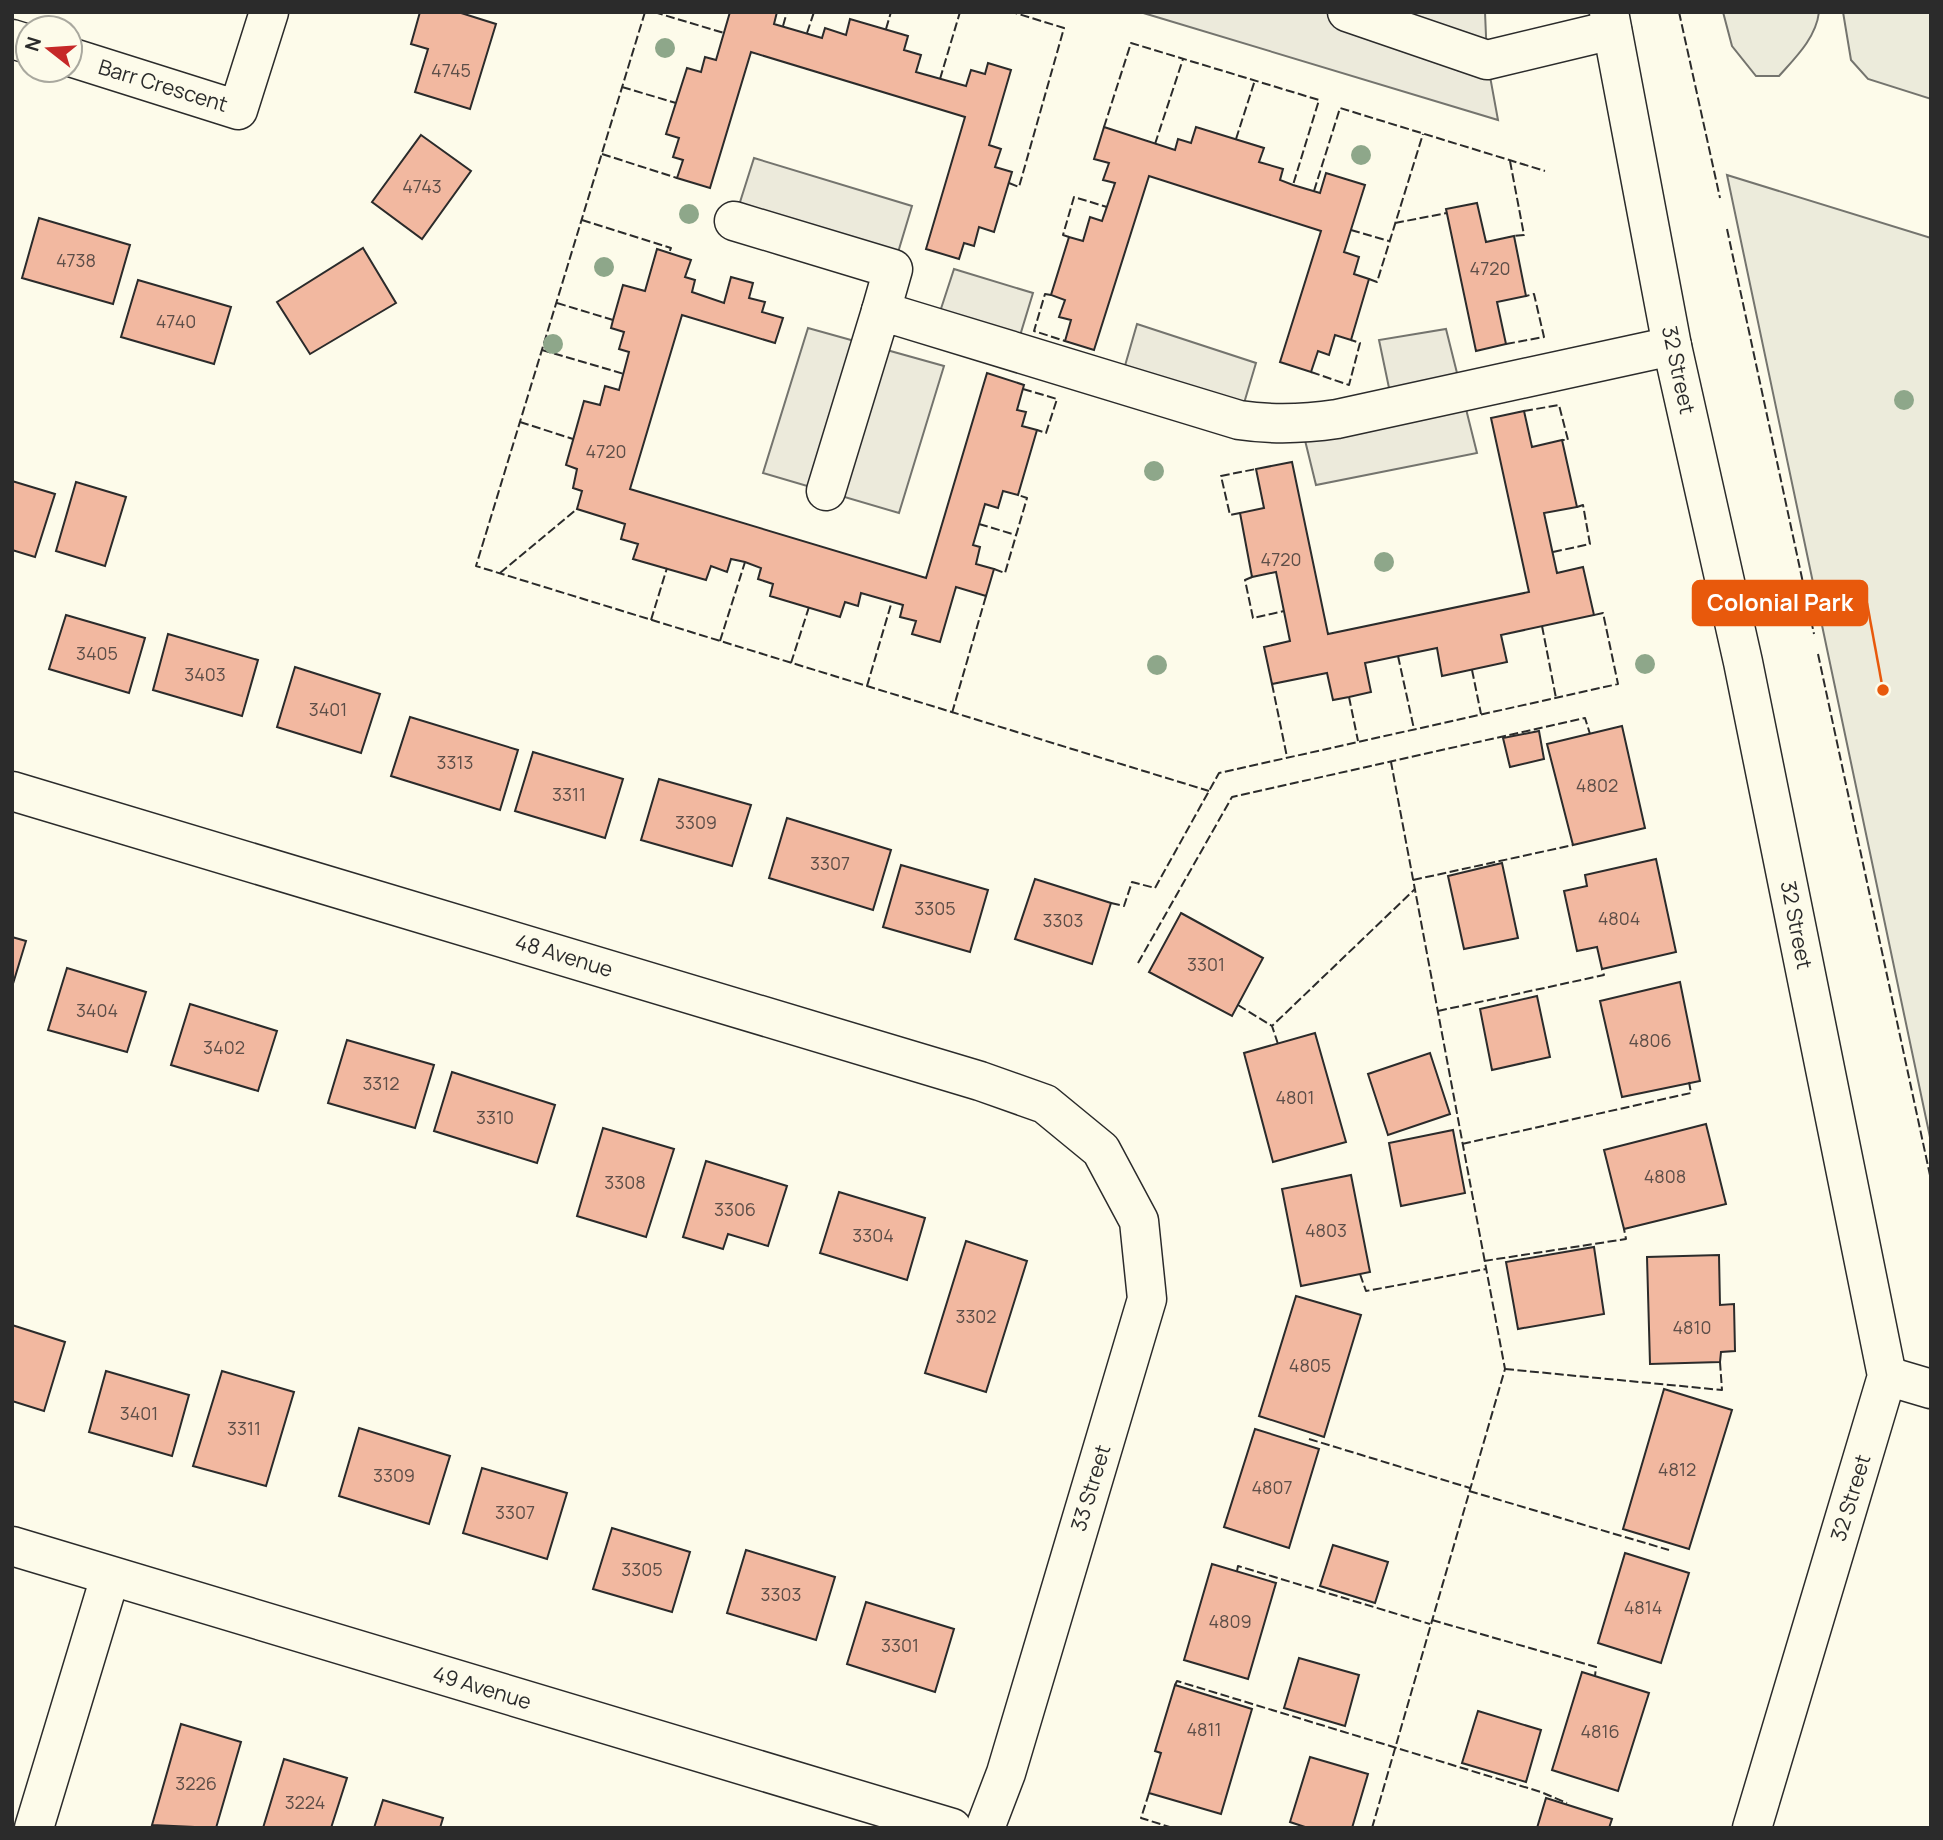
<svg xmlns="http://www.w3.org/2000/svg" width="1943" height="1840" font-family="Manrope,sans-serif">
	<rect width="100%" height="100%" fill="#fdfbea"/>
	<g fill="#ecebdb" stroke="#74746e" stroke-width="2">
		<path d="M1723 12H1819C1816 38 1795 58 1779 76H1756L1732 46Z"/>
		<path d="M1843 12H1931V99L1868 79 1851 60Z"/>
		<path d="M1727 175 1931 238V1142Z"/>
	</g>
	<g fill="#eceadb" stroke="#74746e" stroke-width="2">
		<path d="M1140 12H1485L1487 60 1498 120Z"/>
		<path d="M754 158 912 206 893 269 734 221Z"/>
		<path d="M954 269 1033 293 1015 352 935 327Z"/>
		<path d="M1137 324 1256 363 1239 420 1120 383Z"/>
		<path d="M808 328 944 366 899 513 763 473Z"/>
		<path d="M1446 329 1477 453 1316 485 1301 424 1393 407 1379 340Z"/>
	</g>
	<g fill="#f2b8a0" stroke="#2b2b2b" stroke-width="2">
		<path d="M420 12H458L496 24 470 109 415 92 428 49 411 44Z"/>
		<path d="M730 12H777L774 24 822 38 825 28 846 35 850 19 908 36 904 50 921 55 916 72 966 86 971 70 985 74 988 63 1011 70 989 145 1001 149 995 167 1012 172 994 232 979 227 974 246 964 243 959 259 926 249 965 117 751 52 710 188 677 178 683 160 673 157 679 138 666 134 687 68 701 72 705 57 716 60Z"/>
		<path d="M1104 127 1175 150 1178 139 1191 143 1196 127 1264 148 1259 162 1283 169 1280 180 1293 185 1320 193 1326 173 1365 185 1344 252 1359 257 1354 274 1369 279 1351 340 1335 335 1329 355 1318 351 1311 372 1280 362 1321 231 1149 176 1094 350 1065 341 1071 320 1059 317 1065 300 1051 295 1069 237 1083 241 1090 217 1102 221 1115 183 1103 180 1109 163 1094 159Z"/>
		<path d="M421 135 471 171 422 239 372 202Z"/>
		<path d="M1477 203 1486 242 1514 236 1526 296 1497 302 1506 344 1476 351 1446 209Z"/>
		<path d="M39 218 130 245 113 304 22 278Z"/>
		<path d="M363 248 396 303 310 354 277 302Z"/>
		<path d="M657 249 691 260 685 277 695 280 692 292 724 303 731 277 753 283 749 298 765 302 762 312 783 318 775 343 682 315 630 489 926 578 987 373 1024 385 1017 410 1026 412 1022 426 1037 430 1018 495 1003 491 998 508 985 504 973 545 980 547 976 564 994 569 986 596 956 587 940 642 912 634 916 621 900 617 903 605 861 593 858 606 845 602 840 617 770 596 773 584 758 579 761 568 745 562 731 559 727 572 711 566 706 580 633 559 638 544 621 539 625 524 577 509 582 491 573 488 577 469 566 465 584 401 600 405 605 386 619 390 629 352 619 349 624 332 611 328 613 320 623 285 645 291Z"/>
		<path d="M138 280 231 307 214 364 121 337Z"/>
		<path d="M1524 411 1532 447 1562 440 1577 507 1544 513 1557 573 1583 567 1594 615 1501 635 1507 662 1442 676 1437 648 1365 663 1371 692 1349 697 1333 700 1327 673 1272 684 1264 647 1290 641 1276 572 1252 577 1240 513 1264 508 1256 469 1292 462 1328 634 1529 592 1491 418Z"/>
		<path d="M12 481 55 494 35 557 12 550Z"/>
		<path d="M76 482 126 497 105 566 56 551Z"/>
		<path d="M66 615 145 638 129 693 49 669Z"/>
		<path d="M168 634 258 660 242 716 153 690Z"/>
		<path d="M295 667 380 694 361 753 277 727Z"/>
		<path d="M410 717 518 750 500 810 391 776Z"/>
		<path d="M1622 726 1645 828 1573 845 1547 744Z"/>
		<path d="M1539 731 1544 759 1510 767 1503 738Z"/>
		<path d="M533 752 623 779 605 838 515 811Z"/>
		<path d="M659 779 751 805 732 866 641 840Z"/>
		<path d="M787 818 891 850 873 910 769 878Z"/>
		<path d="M1656 859 1676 952 1602 969 1597 947 1577 951 1564 891 1587 886 1585 875Z"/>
		<path d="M1502 863 1518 938 1464 949 1448 876Z"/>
		<path d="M901 865 988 890 970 952 883 927Z"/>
		<path d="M1035 879 1111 903 1092 964 1015 939Z"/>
		<path d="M1181 913 1263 958 1232 1016 1149 972Z"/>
		<path d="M12 937 26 941 12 987Z"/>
		<path d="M67 968 146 992 127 1052 48 1030Z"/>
		<path d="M1680 982 1700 1081 1622 1097 1600 1001Z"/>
		<path d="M1537 996 1550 1057 1492 1070 1480 1009Z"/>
		<path d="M190 1004 277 1031 258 1091 171 1065Z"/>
		<path d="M1315 1033 1346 1142 1273 1162 1244 1053Z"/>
		<path d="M347 1040 434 1065 415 1128 328 1103Z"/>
		<path d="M1430 1053 1450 1114 1388 1135 1368 1074Z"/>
		<path d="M452 1072 555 1105 537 1163 434 1131Z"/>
		<path d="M1706 1124 1726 1204 1624 1229 1604 1150Z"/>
		<path d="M603 1128 674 1149 646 1237 577 1216Z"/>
		<path d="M1453 1130 1465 1193 1401 1206 1389 1143Z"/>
		<path d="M706 1161 787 1186 768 1246 728 1234 723 1249 683 1237Z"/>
		<path d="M1351 1175 1370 1272 1301 1286 1282 1189Z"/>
		<path d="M839 1192 925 1218 907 1280 820 1253Z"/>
		<path d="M966 1241 1027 1261 986 1392 925 1373Z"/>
		<path d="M1594 1247 1604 1314 1518 1329 1506 1262Z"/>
		<path d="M1719 1255 1720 1305 1734 1304 1735 1351 1721 1352 1720 1362 1650 1364 1647 1257Z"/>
		<path d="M1296 1296 1361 1315 1324 1437 1259 1416Z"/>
		<path d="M12 1325 65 1342 44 1411 12 1401Z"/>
		<path d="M106 1371 189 1395 172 1456 89 1432Z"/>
		<path d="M222 1371 294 1392 266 1486 193 1466Z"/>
		<path d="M1664 1389 1732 1410 1689 1549 1623 1529Z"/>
		<path d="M359 1428 450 1456 429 1524 339 1496Z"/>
		<path d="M1255 1429 1319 1449 1289 1548 1224 1527Z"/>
		<path d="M482 1468 567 1493 547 1559 463 1533Z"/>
		<path d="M612 1528 690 1552 672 1612 593 1589Z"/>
		<path d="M1333 1545 1388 1562 1375 1603 1320 1586Z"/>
		<path d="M746 1550 835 1577 816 1640 727 1613Z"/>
		<path d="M1625 1553 1689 1573 1661 1663 1598 1643Z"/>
		<path d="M1212 1564 1276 1583 1248 1679 1184 1660Z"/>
		<path d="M866 1602 954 1629 935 1692 847 1664Z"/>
		<path d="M1299 1658 1359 1675 1345 1726 1284 1708Z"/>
		<path d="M1582 1672 1649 1693 1618 1791 1552 1770Z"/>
		<path d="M1175 1685 1252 1709 1221 1814 1149 1793 1161 1753 1155 1751Z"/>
		<path d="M1478 1711 1541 1730 1526 1782 1462 1763Z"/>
		<path d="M181 1724 241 1742 216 1828 152 1825Z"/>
		<path d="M1310 1757 1368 1774 1352 1828H1308L1290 1822Z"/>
		<path d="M284 1759 347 1778 331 1828H263Z"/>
		<path d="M1546 1798 1612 1819 1609 1828H1537Z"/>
		<path d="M383 1800 443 1818 440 1828H374Z"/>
	</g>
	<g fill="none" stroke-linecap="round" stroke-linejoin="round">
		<g stroke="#2b2b2b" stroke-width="41">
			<g id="minor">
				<path d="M1347 12 1487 60 1612 30"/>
				<path d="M1609 12 1672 346 1743 662 1887 1376 1752 1828"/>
				<path d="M12 39 28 44"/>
				<path d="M70 57 238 110 269 12"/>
				<path d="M734 221 893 269 881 311"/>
				<path d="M826 491 881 311 1239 420C1272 425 1303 424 1337 419L1672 346"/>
				<path d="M12 791 980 1081 1045 1104 1101 1150 1139 1221 1147 1299 1006 1773 985 1828"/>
				<path d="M1887 1376 1931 1389"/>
				<path d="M12 1546 952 1828"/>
				<path d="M34 1828 110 1577"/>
			</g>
		</g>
		<use href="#minor" stroke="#fdfbea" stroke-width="38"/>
		<g stroke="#2b2b2b" stroke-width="2" stroke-dasharray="9 3.5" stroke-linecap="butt">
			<path d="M645 12 476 566 1209 791"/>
			<path d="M654 12 724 33"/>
			<path d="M1679 12 1720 198"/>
			<path d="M783 26 787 12"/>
			<path d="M886 29 891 12"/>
			<path d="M807 33 814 12"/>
			<path d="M940 79 960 12"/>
			<path d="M622 87 676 103"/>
			<path d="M1104 127 1131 43 1319 100 1293 185"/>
			<path d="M1236 139 1255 80"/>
			<path d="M1155 144 1183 59"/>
			<path d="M602 154 677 178"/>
			<path d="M1510 161 1524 235 1514 236"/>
			<path d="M1009 183 1019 187 1064 28 1012 12"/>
			<path d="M1314 191 1340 108 1545 171"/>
			<path d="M582 220 671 248 669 253"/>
			<path d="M1395 223 1447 213"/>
			<path d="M1727 229 1814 634"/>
			<path d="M1351 230 1389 241"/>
			<path d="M1069 237 1063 235 1074 197 1107 207"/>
			<path d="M1369 279 1377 282 1423 134"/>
			<path d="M1051 295 1045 294 1034 331 1065 341"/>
			<path d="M557 303 613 320"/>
			<path d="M1506 344 1544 337 1534 294 1526 296"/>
			<path d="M542 350 624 374"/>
			<path d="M1311 372 1349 385 1360 343 1351 340"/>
			<path d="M1023 389 1057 399 1046 433 1037 430"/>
			<path d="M1524 411 1559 405 1568 440H1562"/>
			<path d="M520 422 573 439"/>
			<path d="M1240 513 1230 515 1221 476 1256 469"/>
			<path d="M979 524 1016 535"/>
			<path d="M1553 552 1590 544 1583 505 1577 507"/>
			<path d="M994 569 1005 573 1027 498 1018 495"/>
			<path d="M500 573 577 509"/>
			<path d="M1252 577 1245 580 1253 618 1284 611"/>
			<path d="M651 620 667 568"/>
			<path d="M1542 626 1556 698"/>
			<path d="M720 641 745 562"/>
			<path d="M1818 654 1931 1180"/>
			<path d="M1398 656 1414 729"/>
			<path d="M791 663 809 607"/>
			<path d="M1472 670 1481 714"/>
			<path d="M1272 684 1287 757"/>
			<path d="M867 686 892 601"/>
			<path d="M1349 697 1358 741"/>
			<path d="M952 713 986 596"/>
			<path d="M1413 880 1573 845"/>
			<path d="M1111 903 1124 906 1132 882 1155 888 1219 773 1618 684 1603 613 1594 615"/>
			<path d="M1138 963 1232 797 1585 718 1590 734"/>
			<path d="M1238 1005 1272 1026"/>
			<path d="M1438 1011 1604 975 1602 969"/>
			<path d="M1278 1044 1272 1026 1415 889"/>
			<path d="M1462 1144 1691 1093 1689 1082"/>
			<path d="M1484 1261 1626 1239 1624 1229"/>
			<path d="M1360 1274 1366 1291 1486 1269"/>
			<path d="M1505 1369 1722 1390 1720 1362"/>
			<path d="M1309 1439 1470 1488"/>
			<path d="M1469 1491 1669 1550"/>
			<path d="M1237 1571 1238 1566 1430 1624"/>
			<path d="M1432 1620 1596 1667 1595 1676"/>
			<path d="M1175 1685 1177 1681 1541 1792 1567 1803"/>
			<path d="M1149 1793 1141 1818 1173 1828"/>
			<path d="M1372 1828 1505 1369 1391 762"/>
		</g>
	</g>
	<g fill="#8ea78a">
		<circle cx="665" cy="48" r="10"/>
		<circle cx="1361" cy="155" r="10"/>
		<circle cx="689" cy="214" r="10"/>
		<circle cx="604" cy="267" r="10"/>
		<circle cx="553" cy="344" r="10"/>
		<circle cx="1904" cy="400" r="10"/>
		<circle cx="1154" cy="471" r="10"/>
		<circle cx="1384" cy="562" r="10"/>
		<circle cx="1645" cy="664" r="10"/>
		<circle cx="1157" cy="665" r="10"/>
	</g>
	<g text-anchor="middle" stroke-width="5" stroke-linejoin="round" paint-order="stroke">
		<g font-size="18" fill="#5d4e48">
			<text x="451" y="77">4745</text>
			<text x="422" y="193">4743</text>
			<text x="76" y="267">4738</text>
			<text x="1490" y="275">4720</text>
			<text x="176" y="328">4740</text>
			<text x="606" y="458">4720</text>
			<text x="1281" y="566">4720</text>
			<text x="97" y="660">3405</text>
			<text x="205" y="681">3403</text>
			<text x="328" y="716">3401</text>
			<text x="455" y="769">3313</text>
			<text x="1597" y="792">4802</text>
			<text x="569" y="801">3311</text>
			<text x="696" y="829">3309</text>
			<text x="830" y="870">3307</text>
			<text x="935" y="915">3305</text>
			<text x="1619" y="925">4804</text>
			<text x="1063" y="927">3303</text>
			<text x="1206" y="971">3301</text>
			<text x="97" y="1017">3404</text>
			<text x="1650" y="1047">4806</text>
			<text x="224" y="1054">3402</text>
			<text x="381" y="1090">3312</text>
			<text x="1295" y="1104">4801</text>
			<text x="495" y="1124">3310</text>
			<text x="1665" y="1183">4808</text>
			<text x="625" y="1189">3308</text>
			<text x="735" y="1216">3306</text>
			<text x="1326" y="1237">4803</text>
			<text x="873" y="1242">3304</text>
			<text x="976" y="1323">3302</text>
			<text x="1692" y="1334">4810</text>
			<text x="1310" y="1372">4805</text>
			<text x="139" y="1420">3401</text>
			<text x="244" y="1435">3311</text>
			<text x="1677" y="1476">4812</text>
			<text x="394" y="1482">3309</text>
			<text x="1272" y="1494">4807</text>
			<text x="515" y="1519">3307</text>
			<text x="642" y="1576">3305</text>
			<text x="781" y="1601">3303</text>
			<text x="1643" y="1614">4814</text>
			<text x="1230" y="1628">4809</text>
			<text x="900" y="1652">3301</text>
			<text x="1204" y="1736">4811</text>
			<text x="1600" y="1738">4816</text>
			<text x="196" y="1790">3226</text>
			<text x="305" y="1809">3224</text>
		</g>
		<g font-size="21" fill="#2b2b2b" stroke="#fdfbea">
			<text transform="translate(163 86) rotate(17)" y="7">Barr Crescent</text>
			<text transform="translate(1678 370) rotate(78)" y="7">32 Street</text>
			<text transform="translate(1796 925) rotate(79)" y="7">32 Street</text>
			<text transform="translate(564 956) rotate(17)" y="7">48 Avenue</text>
			<text transform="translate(1091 1488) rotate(-73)" y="7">33 Street</text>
			<text transform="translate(1851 1498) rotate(-73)" y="7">32 Street</text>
			<text transform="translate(482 1688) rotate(17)" y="7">49 Avenue</text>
		</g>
	</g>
	<path fill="none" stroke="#e8590c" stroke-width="2.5" d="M1883 690L1867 603"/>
	<circle fill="#e8590c" stroke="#fdfbea" stroke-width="2.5" cx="1883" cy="690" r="7"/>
	<rect fill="#e8590c" stroke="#e8590c" stroke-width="2.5" x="1693" y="581" width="174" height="44" rx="7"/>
	<g font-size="23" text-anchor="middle" font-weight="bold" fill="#fff">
		<text x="1780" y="611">Colonial Park</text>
	</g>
	<rect width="1943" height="1840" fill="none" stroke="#2b2b2b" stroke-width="28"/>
	<g transform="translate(49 49) rotate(287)"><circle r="33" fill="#fdfbea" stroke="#a9a89e" stroke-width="2"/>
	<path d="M0-5L12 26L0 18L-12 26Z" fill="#c62828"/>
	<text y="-10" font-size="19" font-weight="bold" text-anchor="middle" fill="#2b2b2b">N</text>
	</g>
</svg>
